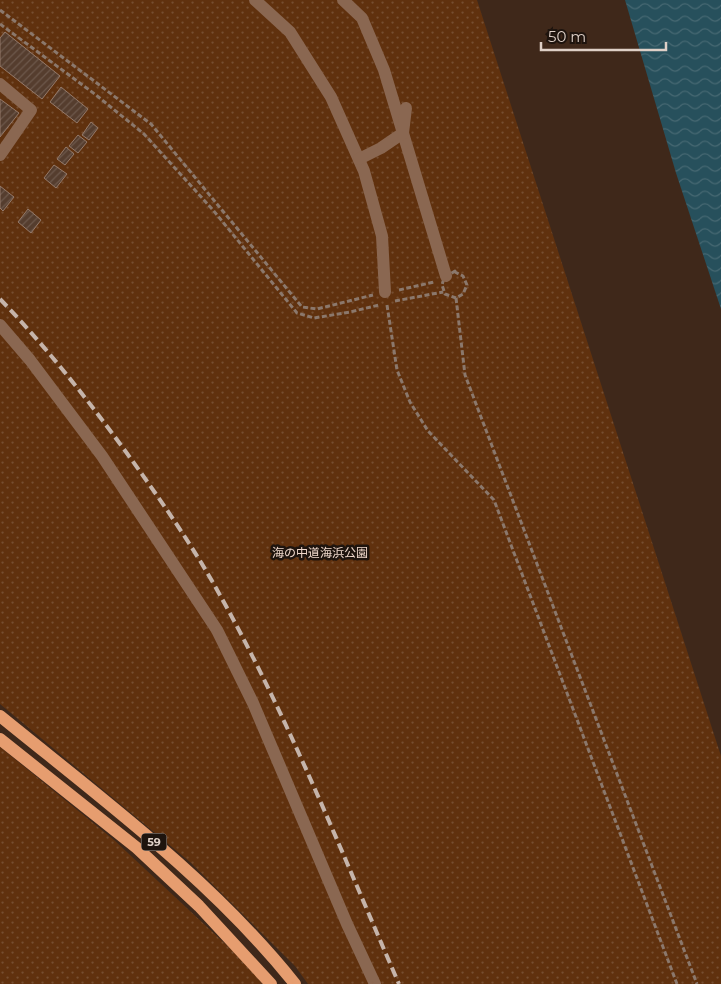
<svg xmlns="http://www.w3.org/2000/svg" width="721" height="984" font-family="Montserrat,'Noto Sans JP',sans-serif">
	<defs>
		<pattern id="park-dots" width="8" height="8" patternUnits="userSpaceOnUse" patternTransform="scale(1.25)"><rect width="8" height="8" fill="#60310e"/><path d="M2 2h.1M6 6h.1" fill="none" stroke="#764e30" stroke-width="1.8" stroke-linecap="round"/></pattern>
		<pattern id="water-waves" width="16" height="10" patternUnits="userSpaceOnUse" patternTransform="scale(1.25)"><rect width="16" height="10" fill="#27505c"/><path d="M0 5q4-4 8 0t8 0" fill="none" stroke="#466872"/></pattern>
		<pattern id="building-hatch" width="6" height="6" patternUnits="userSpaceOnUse" patternTransform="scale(1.25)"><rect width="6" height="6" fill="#553d2e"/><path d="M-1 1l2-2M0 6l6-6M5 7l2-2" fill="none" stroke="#6d584b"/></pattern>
	</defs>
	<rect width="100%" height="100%" fill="#3f281a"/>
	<g fill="url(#park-dots)">
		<path d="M0 0H477L721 756V984H308L295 966 190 862 0 704Z"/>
		<path d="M0 747 114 840 250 967 262 984H0Z"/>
	</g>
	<path fill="url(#water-waves)" d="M625 0H721V309L676 173Z"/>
	<g fill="url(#building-hatch)" stroke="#957a6a">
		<path d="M5 32 60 76 42 99 0 66V38Z"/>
		<path d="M61 87 88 109 77 123 50 102Z"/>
		<path d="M0 99 19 113 0 137Z"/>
		<path d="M91 122 98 128 89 140 82 135Z"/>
		<path d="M78 135 87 142 78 153 69 146Z"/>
		<path d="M66 147 74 154 65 165 57 159Z"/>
		<path d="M54 165 67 174 56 188 44 178Z"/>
		<path d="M0 186 14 197 3 211 0 208Z"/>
		<path d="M28 209 41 220 31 233 18 222Z"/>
	</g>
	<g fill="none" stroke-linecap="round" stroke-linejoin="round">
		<g stroke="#8b786c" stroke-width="3" stroke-dasharray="5 2.5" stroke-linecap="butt">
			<path d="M0 10 151 124 302 307 317 309 373 295"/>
			<path d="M0 24 96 95 144 134 213 210 297 313 314 318 350 312 379 305"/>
			<path d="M455 271V272L463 276 467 285 463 294 456 298 445 294 442 285 444 278Z"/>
			<path d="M399 290 434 282"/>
			<path d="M456 298 465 375 697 984"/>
			<path d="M395 301 443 292"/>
			<path d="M387 305 397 370 410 402 428 431 494 500 677 984"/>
		</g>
		<g stroke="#8a6751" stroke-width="12">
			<path d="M255 0 290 32 331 97 364 171 382 236 385 292"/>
			<path d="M343 0 362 18 384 70 446 276"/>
			<path d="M0 84 31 110 0 155"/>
			<path d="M359 159 381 148 403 133 406 108"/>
			<path d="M0 325 30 360 102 456 217 630 253 703 347 924 375 984"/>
		</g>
		<g stroke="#e69d6f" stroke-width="12">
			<path d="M0 716C102 799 212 880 295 984"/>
			<path d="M0 739 137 848 199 906 271 984"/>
		</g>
		<path stroke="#c5b4aa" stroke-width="4" stroke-dasharray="10 5" stroke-linecap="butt" d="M0 299C51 352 96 410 139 470 166 508 193 547 216 588 287 714 341 851 399 984"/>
	</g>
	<g text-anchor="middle" stroke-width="5" stroke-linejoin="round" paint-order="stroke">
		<rect fill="#1e140e" stroke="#a59890" stroke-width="1" x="141.5" y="833.5" width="25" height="17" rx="4"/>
		<g font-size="11" font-weight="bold" fill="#dfd0c7">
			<text x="154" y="846">59</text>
		</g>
		<g font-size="12" fill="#efd8cb" stroke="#1e140e">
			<text x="320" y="557">海の中道海浜公園</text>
		</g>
	</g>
	<path d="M541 42v8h125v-8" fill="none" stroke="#dfd0c7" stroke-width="2.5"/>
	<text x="548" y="42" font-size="15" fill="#dfd0c7" stroke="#1e140e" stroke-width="4" paint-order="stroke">50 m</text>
</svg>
